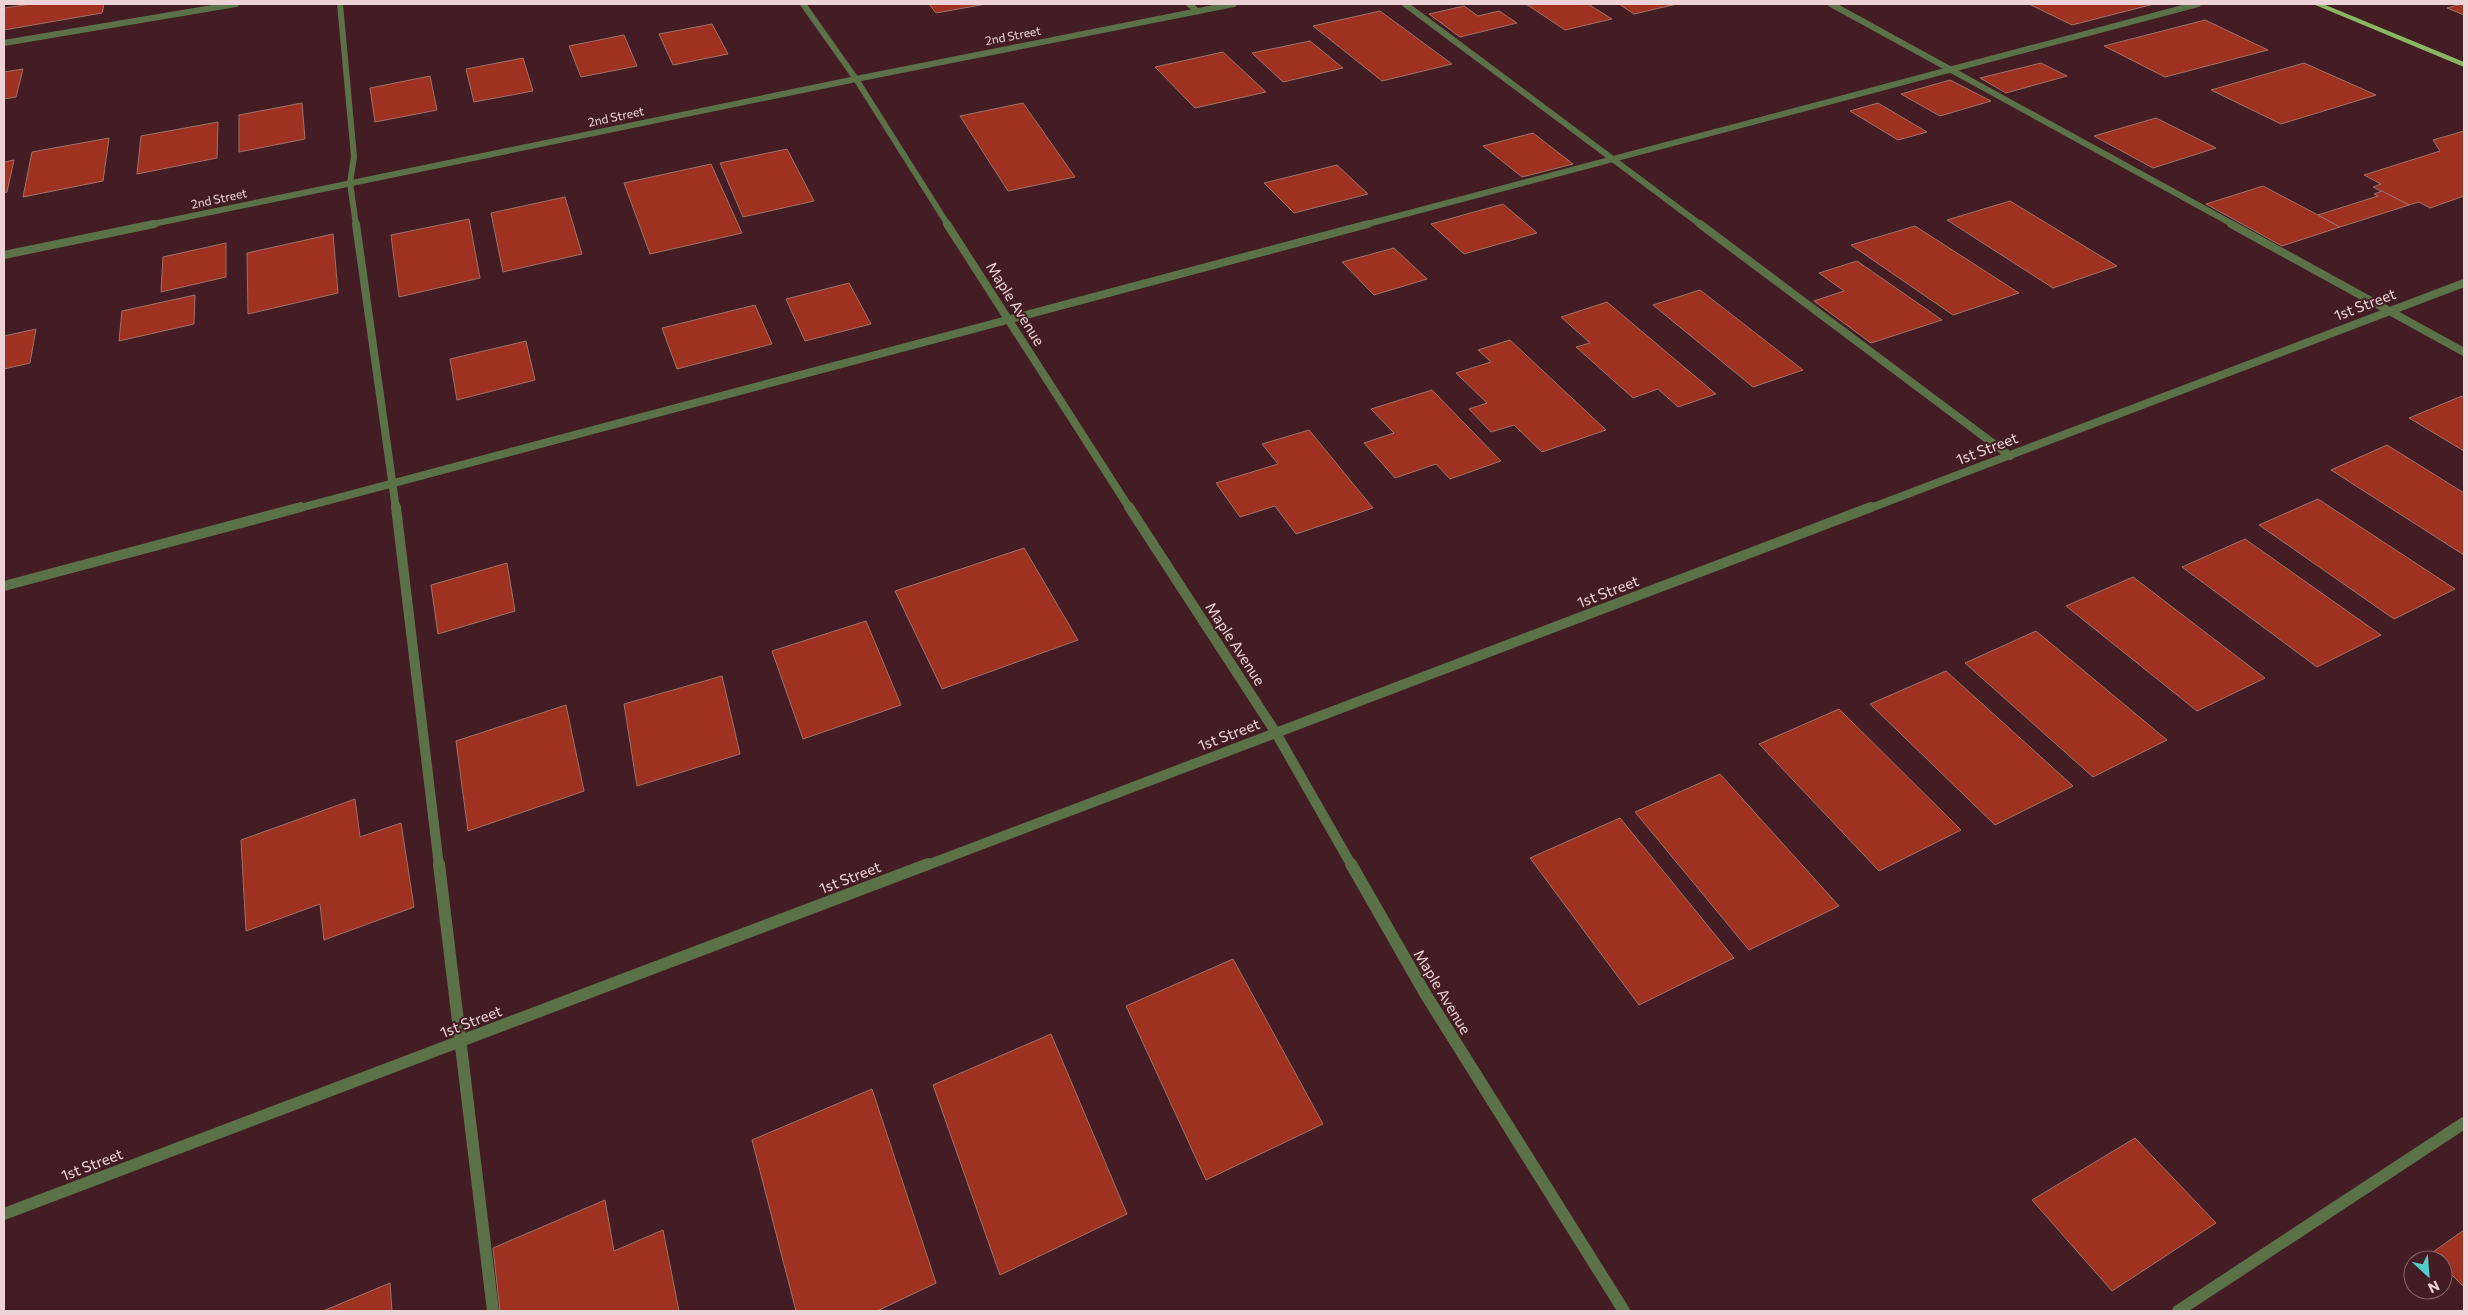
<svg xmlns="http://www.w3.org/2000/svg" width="2468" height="1315" font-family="Commissioner,sans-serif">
	<rect width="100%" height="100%" fill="#431d23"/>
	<g fill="#9e3120" stroke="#9f7269">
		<path d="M31 4H104L102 13 4 30V8Z"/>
		<path d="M929 4H986L936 13Z"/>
		<path d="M1526 4H1588L1612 19 1565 30Z"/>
		<path d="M1619 4H1677L1634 14Z"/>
		<path d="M2029 4H2154L2072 25Z"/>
		<path d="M2464 4V15L2447 8 2462 4Z"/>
		<path d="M1464 6 1478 16 1499 11 1517 23 1460 37 1429 14Z"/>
		<path d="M1380 11 1452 64 1382 81 1313 26Z"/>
		<path d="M2205 20 2268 50 2165 77 2104 46Z"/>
		<path d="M712 24 728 54 673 65 659 34Z"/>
		<path d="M624 35 637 66 581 77 569 46Z"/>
		<path d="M1310 41 1343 68 1283 82 1252 53Z"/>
		<path d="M1223 52 1266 92 1195 108 1155 67Z"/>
		<path d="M523 58 533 91 474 102 466 69Z"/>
		<path d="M2041 63 2067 76 2006 93 1980 78Z"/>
		<path d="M2304 63 2376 95 2281 124 2211 90Z"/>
		<path d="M23 69 16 97 4 99V72Z"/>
		<path d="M430 76 437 110 375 122 370 88Z"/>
		<path d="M1950 80 1991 101 1940 116 1901 94Z"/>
		<path d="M302 103 305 139 239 152V115Z"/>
		<path d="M1023 103 1075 177 1008 191 960 116Z"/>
		<path d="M1878 103 1927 132 1898 140 1850 111Z"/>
		<path d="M2156 118 2216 148 2153 168 2094 136Z"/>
		<path d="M218 122 217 158 137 174 141 136Z"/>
		<path d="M2464 131V196L2430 208 2419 202 2409 205 2373 187 2381 184 2364 175 2440 151 2433 140Z"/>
		<path d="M1533 133 1573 164 1522 177 1483 146Z"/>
		<path d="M109 138 103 181 23 197 32 152Z"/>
		<path d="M787 149 814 201 743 217 720 163Z"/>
		<path d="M14 160 7 192 4 193V162Z"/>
		<path d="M711 164 742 233 650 254 624 183Z"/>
		<path d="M1337 165 1368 194 1294 213 1264 183Z"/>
		<path d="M2263 186 2318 215 2340 227 2282 246 2206 204Z"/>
		<path d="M2382 191 2409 205 2340 227 2318 215 2378 196 2374 194Z"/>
		<path d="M565 197 582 254 503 272 491 213Z"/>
		<path d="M2010 201 2117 266 2053 288 1947 220Z"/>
		<path d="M1503 204 1537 233 1464 254 1431 224Z"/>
		<path d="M469 219 480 278 399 297 391 235Z"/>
		<path d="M1915 226 2019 293 1953 315 1851 245Z"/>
		<path d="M333 234 338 293 248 314 247 253Z"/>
		<path d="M226 243V277L161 292 163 257Z"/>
		<path d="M1394 248 1427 279 1374 295 1342 262Z"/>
		<path d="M1857 261 1942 320 1871 343 1814 301 1844 291 1819 273Z"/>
		<path d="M849 283 871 324 805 341 786 299Z"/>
		<path d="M1700 290 1803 370 1753 387 1653 305Z"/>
		<path d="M195 295 194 324 119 341 122 311Z"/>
		<path d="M1607 302 1716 394 1678 407 1658 389 1633 398 1576 347 1590 343 1561 317Z"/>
		<path d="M755 305 772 344 677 369 662 328Z"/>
		<path d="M36 329 30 363 4 369V336Z"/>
		<path d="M1510 340 1606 430 1542 452 1514 425 1491 432 1469 409 1487 403 1456 373 1491 362 1478 350Z"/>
		<path d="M526 341 535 380 457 400 450 359Z"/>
		<path d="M1432 390 1501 461 1450 479 1436 464 1395 478 1364 443 1394 433 1371 409Z"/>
		<path d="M2462 396 2464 398V451L2409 418Z"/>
		<path d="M1309 430 1373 508 1296 534 1275 506 1240 517 1216 483 1278 464 1262 444Z"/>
		<path d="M2387 445 2464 493V555L2331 470Z"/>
		<path d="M2318 499 2455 589 2394 619 2259 525Z"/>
		<path d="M2245 539 2381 635 2317 667 2182 567Z"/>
		<path d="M1024 548 1078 640 942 689 895 591Z"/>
		<path d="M507 563 515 611 438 634 431 585Z"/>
		<path d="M2133 577 2265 678 2197 711 2066 606Z"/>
		<path d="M866 621 901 705 803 739 772 651Z"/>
		<path d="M2036 631 2167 740 2093 777 1965 663Z"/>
		<path d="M1946 671 2073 786 1995 825 1870 704Z"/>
		<path d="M722 676 740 754 637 786 624 704Z"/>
		<path d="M566 705 584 791 468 831 456 741Z"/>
		<path d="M1839 709 1961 830 1879 871 1759 744Z"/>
		<path d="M1720 774 1839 906 1749 950 1635 812Z"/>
		<path d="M355 799 360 837 401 823 414 907 324 940 320 904 246 931 241 840Z"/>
		<path d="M1620 818 1734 958 1639 1005 1530 858Z"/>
		<path d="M1233 959 1323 1124 1206 1180 1126 1006Z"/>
		<path d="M1051 1034 1127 1214 1000 1275 933 1085Z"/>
		<path d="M872 1089 936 1283 877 1311H796L752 1140Z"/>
		<path d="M2135 1138 2216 1223 2112 1291 2032 1200Z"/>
		<path d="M605 1200 614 1251 663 1230 679 1311H500L493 1248Z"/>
		<path d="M2464 1230V1287L2443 1266V1260H2437L2430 1254Z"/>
		<path d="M390 1283 392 1311H323Z"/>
	</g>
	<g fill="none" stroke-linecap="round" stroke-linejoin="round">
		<g stroke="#5b7148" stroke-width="6">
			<path d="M340 4 354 157 350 183 356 225"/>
			<path d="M1189 4 1197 11"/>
			<path d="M1405 4 1701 225"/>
			<path d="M1831 4 2234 225"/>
		</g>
		<g stroke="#5b7148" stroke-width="8">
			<path d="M356 224 396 509"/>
			<path d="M1700 224 2010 456"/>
			<path d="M2231 224 2464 352"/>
		</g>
		<path stroke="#5b7148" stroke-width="10" d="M396 507 439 866"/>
		<g stroke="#5b7148" stroke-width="12">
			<path d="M439 864 493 1311"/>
			<path d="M2178 1311 2464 1123"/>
		</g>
		<g stroke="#5b7148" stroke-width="6">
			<path d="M803 4 856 79 948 225"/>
			<path d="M4 43 236 4"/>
			<path d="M148 225 856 79 1234 4"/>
			<path d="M1364 225 2198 4"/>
		</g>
		<g stroke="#5b7148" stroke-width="8">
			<path d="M947 224 1130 509"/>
			<path d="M4 255 154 224"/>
			<path d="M296 509 1368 224"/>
			<path d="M1868 509 2464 283"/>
		</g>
		<g stroke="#5b7148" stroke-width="10">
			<path d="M1129 507 1276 733 1352 866"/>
			<path d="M4 586 301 507"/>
			<path d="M925 866 1871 507"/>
		</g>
		<g stroke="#5b7148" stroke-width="12">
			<path d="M1351 864 1426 995 1624 1311"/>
			<path d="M4 1214 928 864"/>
		</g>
		<path fill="#8ab761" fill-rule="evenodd" d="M2313 4H2323L2464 62V67Z"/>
	</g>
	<g text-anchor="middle" stroke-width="4" stroke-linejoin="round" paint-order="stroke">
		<g font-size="12" fill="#edd3d5" stroke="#431d23">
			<text transform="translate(1013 36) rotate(-11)" y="4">2nd Street</text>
			<text transform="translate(616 117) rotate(-12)" y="4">2nd Street</text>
			<text transform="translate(219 199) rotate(-12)" y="4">2nd Street</text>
		</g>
		<g font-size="15" fill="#edd3d5" stroke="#431d23">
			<text transform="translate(1015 304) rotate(58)" y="5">Maple Avenue</text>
			<text transform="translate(2365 305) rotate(-21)" y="5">1st Street</text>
			<text transform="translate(1987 449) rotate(-21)" y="5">1st Street</text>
			<text transform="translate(1608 592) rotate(-21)" y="5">1st Street</text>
			<text transform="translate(1235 644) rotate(57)" y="5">Maple Avenue</text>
			<text transform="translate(1229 735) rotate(-21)" y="5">1st Street</text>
			<text transform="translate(850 878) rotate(-21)" y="5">1st Street</text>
			<text transform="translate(1442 992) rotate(59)" y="5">Maple Avenue</text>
			<text transform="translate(471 1022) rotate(-21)" y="5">1st Street</text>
			<text transform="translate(92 1165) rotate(-21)" y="5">1st Street</text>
		</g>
	</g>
	<rect width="2468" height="1315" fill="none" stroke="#edd3d5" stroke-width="10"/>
	<g transform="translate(2428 1275) rotate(154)"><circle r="24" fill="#431d23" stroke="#87666a"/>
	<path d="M0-4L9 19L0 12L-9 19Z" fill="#54cdc8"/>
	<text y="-8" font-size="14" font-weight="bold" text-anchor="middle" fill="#edd3d5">N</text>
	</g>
</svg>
